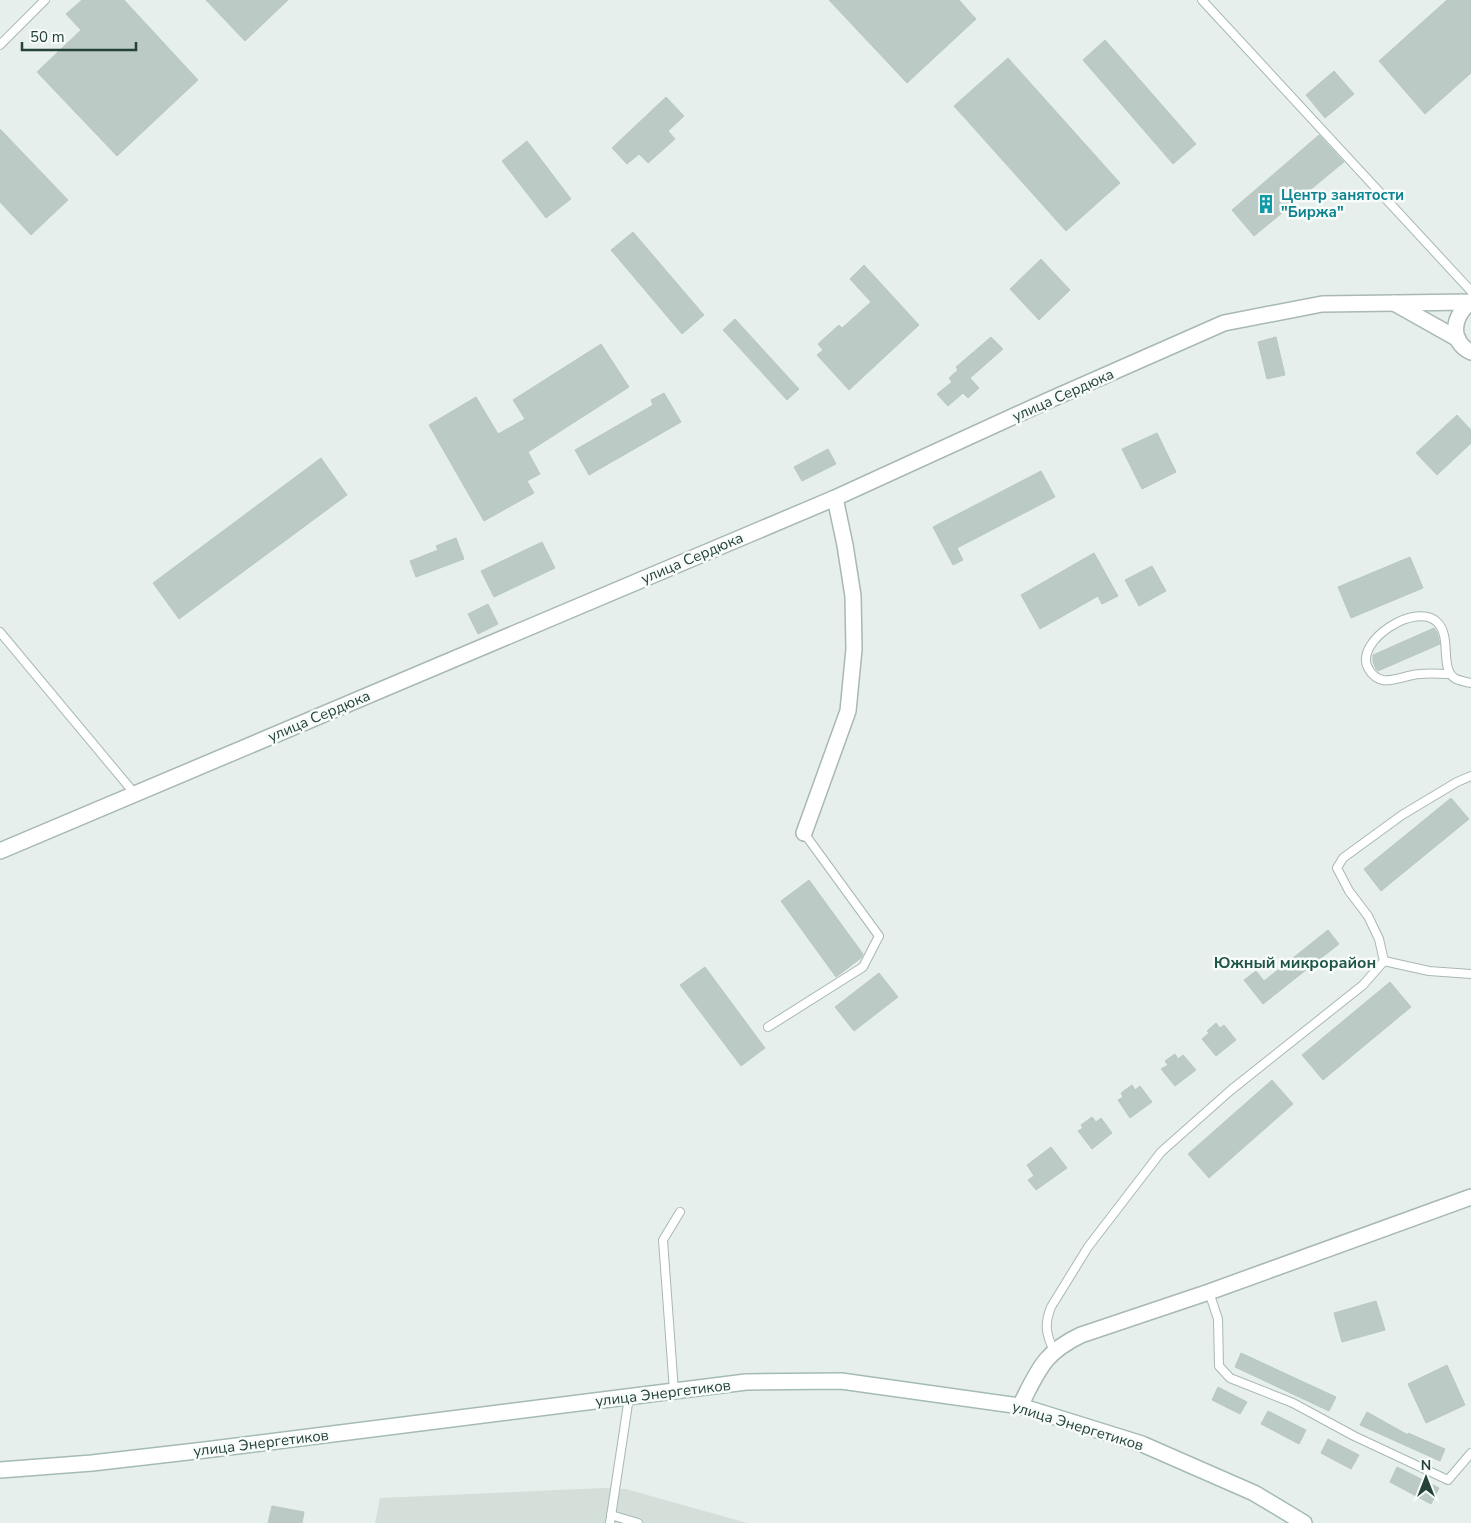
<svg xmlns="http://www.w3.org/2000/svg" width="1471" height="1523" font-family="'Nunito Sans',sans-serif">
	<rect width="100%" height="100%" fill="#e6efeb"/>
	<path fill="#d4dfda" d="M603 1488 626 1489 747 1523H375L380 1498Z"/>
	<g fill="#bbcac4" stroke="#b8c9c2">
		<path d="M82 0H124L198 80 117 156 37 72 81 30 66 14Z"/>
		<path d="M206 0H288L245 41Z"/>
		<path d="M829 0H959L976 19 907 83Z"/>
		<path d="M1447 0H1471V73L1425 114 1379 61Z"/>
		<path d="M1105 40 1196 144 1173 164 1083 60Z"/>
		<path d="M1008 58 1120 183 1066 231 954 106Z"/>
		<path d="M1334 71 1354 94 1325 118 1306 95Z"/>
		<path d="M666 97 684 116 668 131 675 139 648 163 639 154 627 164 612 148Z"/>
		<path d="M0 129 68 200 31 235 0 202Z"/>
		<path d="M1319 135 1344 162 1254 236 1232 210Z"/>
		<path d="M527 141 571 199 546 218 502 161Z"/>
		<path d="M633 232 704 315 682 334 611 250Z"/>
		<path d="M1041 259 1070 290 1039 320 1010 289Z"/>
		<path d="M864 265 919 325 849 390 817 355 823 350 818 344 839 325 842 328 871 302 850 279Z"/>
		<path d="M735 319 799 389 787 400 723 330Z"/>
		<path d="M991 337 1003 349 970 378 979 388 968 398 963 393 948 406 937 394 952 382 949 378 958 370 956 367Z"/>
		<path d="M1276 337 1285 375 1267 379 1258 342Z"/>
		<path d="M601 344 629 387 528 452 540 474 527 481 534 493 484 521 429 425 476 397 498 434 525 419 513 400Z"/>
		<path d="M664 393 681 422 589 475 575 450 653 405 651 400Z"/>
		<path d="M1457 415 1471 430V443L1437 475 1416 453Z"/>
		<path d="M1157 433 1176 472 1142 489 1122 449Z"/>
		<path d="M828 449 836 464 802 481 794 467Z"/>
		<path d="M321 458 347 495 179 619 153 583Z"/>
		<path d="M1041 471 1055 497 957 548 963 560 953 565 933 527Z"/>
		<path d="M456 538 464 559 416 577 410 561 438 550 436 546Z"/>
		<path d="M542 542 555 568 494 597 481 571Z"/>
		<path d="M1094 553 1118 596 1102 604 1098 596 1040 629 1021 595Z"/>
		<path d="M1410 557 1423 588 1351 618 1338 587Z"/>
		<path d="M1152 566 1166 591 1139 606 1125 580Z"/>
		<path d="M488 604 498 624 478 634 468 614Z"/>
		<path d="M1434 628 1437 632 1440 644 1378 671 1376 669 1373 662V655Z"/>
		<path d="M1451 798 1469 819 1381 891 1364 869Z"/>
		<path d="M809 880 863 954 861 958 836 977 781 901Z"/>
		<path d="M1328 930 1339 944 1263 1004 1244 980 1256 971 1264 981Z"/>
		<path d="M705 967 765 1048 741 1066 680 985Z"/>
		<path d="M879 973 898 997 854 1031 835 1007Z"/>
		<path d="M1390 982 1411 1007 1323 1080 1302 1055Z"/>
		<path d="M1216 1023 1220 1028 1224 1025 1236 1040 1216 1056 1202 1039 1209 1033 1207 1031Z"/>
		<path d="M1175 1054 1178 1059 1183 1055 1196 1070 1175 1086 1161 1069 1168 1065 1165 1061Z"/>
		<path d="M1272 1080 1293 1104 1209 1178 1188 1154Z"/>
		<path d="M1132 1085 1135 1090 1140 1086 1152 1102 1130 1118 1118 1100 1123 1097 1121 1093Z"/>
		<path d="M1092 1117 1096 1122 1101 1118 1112 1133 1092 1149 1078 1131 1083 1128 1081 1125Z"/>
		<path d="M1051 1147 1067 1168 1036 1190 1028 1180 1034 1176 1027 1165Z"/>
		<path d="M1376 1301 1385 1330 1342 1342 1334 1313Z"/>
		<path d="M1241 1353 1336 1397 1329 1411 1235 1367Z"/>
		<path d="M1447 1365 1465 1405 1426 1423 1408 1384Z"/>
		<path d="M1218 1387 1247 1402 1240 1414 1212 1400Z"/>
		<path d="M1268 1411 1306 1430 1299 1444 1261 1424Z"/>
		<path d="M1367 1412 1408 1435V1433L1445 1449 1440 1461 1360 1425Z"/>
		<path d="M1328 1439 1359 1455 1351 1469 1321 1453Z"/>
		<path d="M1397 1467 1439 1488 1431 1504 1390 1482Z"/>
		<path d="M272 1506 304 1512 302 1523H268Z"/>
	</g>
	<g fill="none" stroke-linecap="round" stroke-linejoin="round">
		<g stroke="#a8b8b2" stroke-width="10">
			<g id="service">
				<path d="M1202 0 1471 291"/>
				<path d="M0 45 45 0"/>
				<path d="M0 632 135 794"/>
				<path d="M1450 674C1440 674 1430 673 1420 674 1400 675 1381 691 1368 668 1354 641 1417 600 1438 623 1452 638 1439 670 1456 679 1461 681 1466 682 1471 683"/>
				<path d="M1384 961 1379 939 1368 916 1349 891 1337 868 1343 858 1402 815 1457 782 1471 776"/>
				<path d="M768 1027 863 967 879 936 804 833"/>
				<path d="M1209 1292 1218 1319 1219 1366 1230 1378 1293 1403 1354 1436 1448 1480 1471 1453"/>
				<path d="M1054 1351C1046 1334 1044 1325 1051 1307L1088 1247 1161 1152 1231 1090 1363 985 1384 961 1429 971 1471 974"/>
				<path d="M674 1391 663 1240 680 1212"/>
				<path d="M611 1515 638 1523"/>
				<path d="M610 1523 629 1397"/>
			</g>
		</g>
		<g stroke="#a8b8b2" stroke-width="18">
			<g id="minor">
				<path d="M1471 302C1453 315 1448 341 1471 352"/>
				<path d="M1394 303 1458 339"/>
				<path d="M804 833 848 711 854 649 853 596 845 545 835 498"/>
				<path d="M0 851 835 498 1047 401 1224 323 1322 304 1471 302"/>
				<path d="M1020 1406C1038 1371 1043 1353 1081 1335L1209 1292 1471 1197"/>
			</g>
		</g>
		<g stroke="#a4bbb3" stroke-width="18">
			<path id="secondary" d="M0 1470 92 1463 205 1450 746 1382 841 1381 1020 1406 1142 1444 1254 1493 1304 1523"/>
		</g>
		<use href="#service" stroke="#fff" stroke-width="8"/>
		<use href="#minor" stroke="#fff" stroke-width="15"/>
		<use href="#secondary" stroke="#fff" stroke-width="15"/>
	</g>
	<defs>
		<g id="building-bare" transform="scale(1.5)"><path d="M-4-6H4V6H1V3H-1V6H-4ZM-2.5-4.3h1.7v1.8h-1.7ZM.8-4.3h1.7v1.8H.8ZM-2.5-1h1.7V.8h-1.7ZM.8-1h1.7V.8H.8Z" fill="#0f9aa8" stroke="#f7fbf9" stroke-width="2.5" paint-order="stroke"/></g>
	</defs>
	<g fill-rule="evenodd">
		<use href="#building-bare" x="1266" y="204"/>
	</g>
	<g text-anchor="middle" stroke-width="5" stroke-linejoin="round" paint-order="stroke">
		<g font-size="15" font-weight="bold" fill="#0d838f" stroke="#f7fbf9" text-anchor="start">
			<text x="1281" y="200">Центр занятости<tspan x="1281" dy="17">"Биржа"</tspan></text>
		</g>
		<g font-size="15" fill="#24423a" stroke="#f7fbf9">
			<text transform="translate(1063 395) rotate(-24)" y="5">улица Сердюка</text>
			<text transform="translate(692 558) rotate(-23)" y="5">улица Сердюка</text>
			<text transform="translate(319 716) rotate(-23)" y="5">улица Сердюка</text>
			<text transform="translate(663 1393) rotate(-7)" y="5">улица Энергетиков</text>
			<text transform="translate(1078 1426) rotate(17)" y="5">улица Энергетиков</text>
			<text transform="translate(261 1443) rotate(-7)" y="5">улица Энергетиков</text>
		</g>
		<g font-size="16" font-weight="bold" fill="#1f5548" stroke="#f7fbf9">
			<text x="1295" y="968">Южный микрорайон</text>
		</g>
	</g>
	<g transform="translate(1426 1478)" stroke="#f7fbf9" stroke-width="4" paint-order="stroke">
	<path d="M0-4L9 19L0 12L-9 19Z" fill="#24423a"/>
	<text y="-8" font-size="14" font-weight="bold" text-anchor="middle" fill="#24423a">N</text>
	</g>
	<path d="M22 42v8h114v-8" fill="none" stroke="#24423a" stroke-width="2.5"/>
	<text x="30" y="42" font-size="15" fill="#24423a" stroke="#f7fbf9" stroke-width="4" paint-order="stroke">50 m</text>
</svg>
